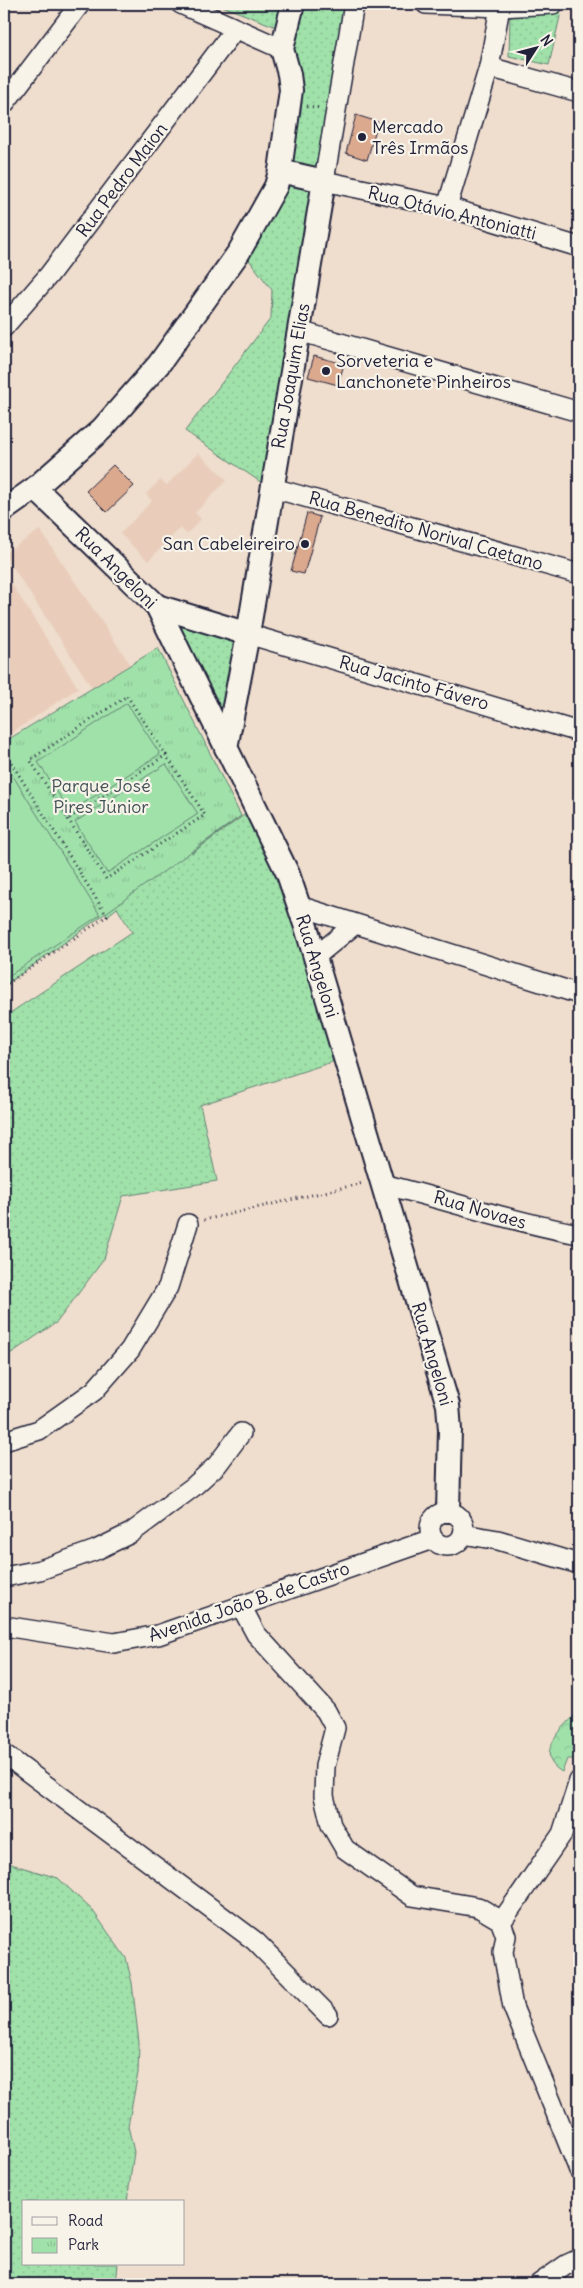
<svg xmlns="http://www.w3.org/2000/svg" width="583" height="2288" font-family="Delius,sans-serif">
	<defs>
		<pattern id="grass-dots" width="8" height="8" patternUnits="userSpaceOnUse" patternTransform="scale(1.25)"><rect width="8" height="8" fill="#a0e1aa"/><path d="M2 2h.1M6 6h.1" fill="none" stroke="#8ac193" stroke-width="1.8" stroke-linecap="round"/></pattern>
		<pattern id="forest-crowns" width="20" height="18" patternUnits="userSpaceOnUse" patternTransform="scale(1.25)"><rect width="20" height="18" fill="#a0e1aa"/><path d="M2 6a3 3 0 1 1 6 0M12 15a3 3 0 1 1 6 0" fill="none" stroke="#8ac193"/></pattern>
		<pattern id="park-tufts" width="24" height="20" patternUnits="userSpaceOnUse" patternTransform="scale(1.25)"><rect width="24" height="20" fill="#a0e1aa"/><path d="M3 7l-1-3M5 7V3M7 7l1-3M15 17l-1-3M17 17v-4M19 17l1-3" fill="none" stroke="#8ac193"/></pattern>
	</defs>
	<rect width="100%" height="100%" fill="#efddcd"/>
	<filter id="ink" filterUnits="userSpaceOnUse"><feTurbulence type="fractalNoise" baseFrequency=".02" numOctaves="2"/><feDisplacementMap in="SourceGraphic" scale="10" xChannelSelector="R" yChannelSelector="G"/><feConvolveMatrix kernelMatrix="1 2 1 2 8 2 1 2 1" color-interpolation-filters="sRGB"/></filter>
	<g filter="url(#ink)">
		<g fill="#e9cdba">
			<path d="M198 453 227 480 195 513 201 519 187 534 180 528 148 561 120 534 152 501 146 494 160 480 167 485Z"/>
			<path d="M40 530 130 664 93 689 4 554Z"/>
			<path d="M4 572 78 688 4 738Z"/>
		</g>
		<g fill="url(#grass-dots)" stroke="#618272">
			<path d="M217 4H286L279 28Z"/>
			<path d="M300 4H350L321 177 286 167 287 49Z"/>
			<path d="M561 12 549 65 509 56 510 17Z"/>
			<path d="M282 175 319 184 268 487 185 431 271 318 272 290 243 252Z"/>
			<path d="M165 613 243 638 224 734Z"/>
			<path d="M158 648 208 760 241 816 192 853 247 813 280 876 307 972 338 1060 200 1105 217 1181 123 1196 104 1259 57 1322 4 1358V1017L132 932 117 908 107 916 9 759 4 755Z"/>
			<path d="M4 1862 58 1878 93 1911 126 1958 132 1983 139 2043 138 2073 128 2126 134 2152 127 2202H24V2264H118L116 2284H4Z"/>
		</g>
		<path fill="url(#forest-crowns)" stroke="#618272" d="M579 1711V1759H567L562 1772C531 1754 565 1726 579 1711Z"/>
		<path fill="url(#park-tufts)" stroke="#618272" d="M158 648 241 816 4 986V742Z"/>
		<g fill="#a0e1aa" stroke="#618272">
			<path d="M127 703 160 754 70 812 38 762Z"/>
			<path d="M166 764 198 814 107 873 75 822Z"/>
			<path d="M8 768 100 915 4 979V771Z"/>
		</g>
		<g fill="#dba98e" stroke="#22223b">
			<path d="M356 115 378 122 367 160 346 153Z"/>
			<path d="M314 356 344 364 338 385 308 377Z"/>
			<path d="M113 465 134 486 107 512 86 491Z"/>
			<path d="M307 513 320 517 304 574 291 571Z"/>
		</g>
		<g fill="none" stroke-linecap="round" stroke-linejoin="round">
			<g stroke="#22223b" stroke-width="22">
				<g id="minor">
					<path d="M181 4 282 49"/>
					<path d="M354 4 324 181 447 207 579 247"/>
					<path d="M426 4 500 7 553 4"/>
					<path d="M489 67 579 92"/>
					<path d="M4 104 80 4"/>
					<path d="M447 207 489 67 500 7"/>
					<path d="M4 327 49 275 235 29"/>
					<path d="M299 331 579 412"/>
					<path d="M273 488 579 574"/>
					<path d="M248 634 579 732"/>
					<path d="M299 906 579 994"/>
					<path d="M315 957 354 925"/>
					<path d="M382 1184C448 1200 512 1222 579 1234"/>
					<path d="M4 1441 39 1430 94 1391 130 1350 168 1287 188 1224"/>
					<circle cx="447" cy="1529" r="17"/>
					<path d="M463 1534 498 1540 579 1564"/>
					<path d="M4 1577 40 1570 96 1550 131 1533 193 1487 217 1465 241 1433"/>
					<path d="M241 1606 256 1634 326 1711 335 1728 325 1766 324 1796 331 1825 345 1849 412 1896 478 1907 500 1920 506 1936 503 1952 513 2007 579 2170"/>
					<path d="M4 1626 114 1643 158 1635 432 1539"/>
					<path d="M4 1754 255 1941 328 2015"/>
					<path d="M500 1920 504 1918 562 1834 579 1781"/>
					<path d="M539 2284 566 2265 579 2259"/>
				</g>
			</g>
			<g stroke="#22223b" stroke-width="26">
				<g id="tertiary">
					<path d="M35 488 157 606 288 874 307 930 448 1405 450 1430 448 1511"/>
					<path d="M4 510 35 488 102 429 159 364 239 252 276 186 280 171 291 90 289 74 282 49 293 4"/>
					<path d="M157 606 248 634"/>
					<path d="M226 748 248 634 324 181 280 171"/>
				</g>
			</g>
			<g stroke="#22223b" stroke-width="3" stroke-dasharray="1 4" stroke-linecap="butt">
				<path d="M307 106 321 108"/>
				<path d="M127 696 166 755 68 819 30 760Z"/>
				<path d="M4 762 9 759 107 916 4 986"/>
				<path d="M68 819 106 879 205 815 166 755"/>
				<path d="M204 1220 363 1183"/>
			</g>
			<use href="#minor" stroke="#f7f3e8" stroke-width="19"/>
			<use href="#tertiary" stroke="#f7f3e8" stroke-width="22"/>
		</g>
	</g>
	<g fill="#22223b" stroke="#f7f3e8" stroke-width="2">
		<circle cx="362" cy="137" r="5"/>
		<circle cx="326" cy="371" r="5"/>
		<circle cx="305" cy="544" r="5"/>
	</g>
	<g text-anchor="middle" stroke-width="4.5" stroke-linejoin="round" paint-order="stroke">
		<g font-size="18" fill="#22223b" stroke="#f7f3e8" text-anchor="start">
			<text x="372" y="133">Mercado<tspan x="372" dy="21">Três Irmãos</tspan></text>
			<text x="336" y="367">Sorveteria e<tspan x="336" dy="21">Lanchonete Pinheiros</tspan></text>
			<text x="295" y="550" text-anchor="end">San Cabeleireiro</text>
		</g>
		<g font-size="18" fill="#22223b" stroke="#f7f3e8">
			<text transform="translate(122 180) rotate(-53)" y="6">Rua Pedro Maion</text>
			<text transform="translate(452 213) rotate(14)" y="6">Rua Otávio Antoniatti</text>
			<text transform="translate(291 376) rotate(-80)" y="6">Rua Joaquim Elias</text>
			<text transform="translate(426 531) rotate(16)" y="6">Rua Benedito Norival Caetano</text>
			<text transform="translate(116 568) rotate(45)" y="6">Rua Angeloni</text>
			<text transform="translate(414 683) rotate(16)" y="6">Rua Jacinto Fávero</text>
			<text transform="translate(317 966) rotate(73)" y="6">Rua Angeloni</text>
			<text transform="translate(480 1210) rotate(16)" y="6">Rua Novaes</text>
			<text transform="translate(432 1354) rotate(74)" y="6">Rua Angeloni</text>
			<text transform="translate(249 1602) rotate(-19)" y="6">Avenida João B. de Castro</text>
		</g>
		<g font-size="18" fill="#425257" stroke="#f7f3e8">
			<text x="101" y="792">Parque José<tspan x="101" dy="21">Pires Júnior</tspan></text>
		</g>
	</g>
	<rect width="583" height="2288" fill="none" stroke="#f7f3e8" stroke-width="20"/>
	<rect x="10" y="10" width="563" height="2268" fill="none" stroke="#22223b" stroke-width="2" filter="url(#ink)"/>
	<rect x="22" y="2200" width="162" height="65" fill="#f7f3e8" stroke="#a29fa3"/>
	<rect x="32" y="2217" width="25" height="8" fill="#f7f3e8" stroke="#a29fa3"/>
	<text x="68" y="2226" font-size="15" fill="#22223b">Road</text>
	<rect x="32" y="2238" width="25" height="15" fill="url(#park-tufts)" stroke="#a29fa3"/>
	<text x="68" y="2250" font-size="15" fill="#22223b">Park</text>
	<g transform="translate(536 48) rotate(54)" stroke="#f7f3e8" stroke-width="4" paint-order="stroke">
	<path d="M0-4L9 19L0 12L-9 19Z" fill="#22223b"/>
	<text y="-8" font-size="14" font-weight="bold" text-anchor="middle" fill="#22223b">N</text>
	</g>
</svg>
